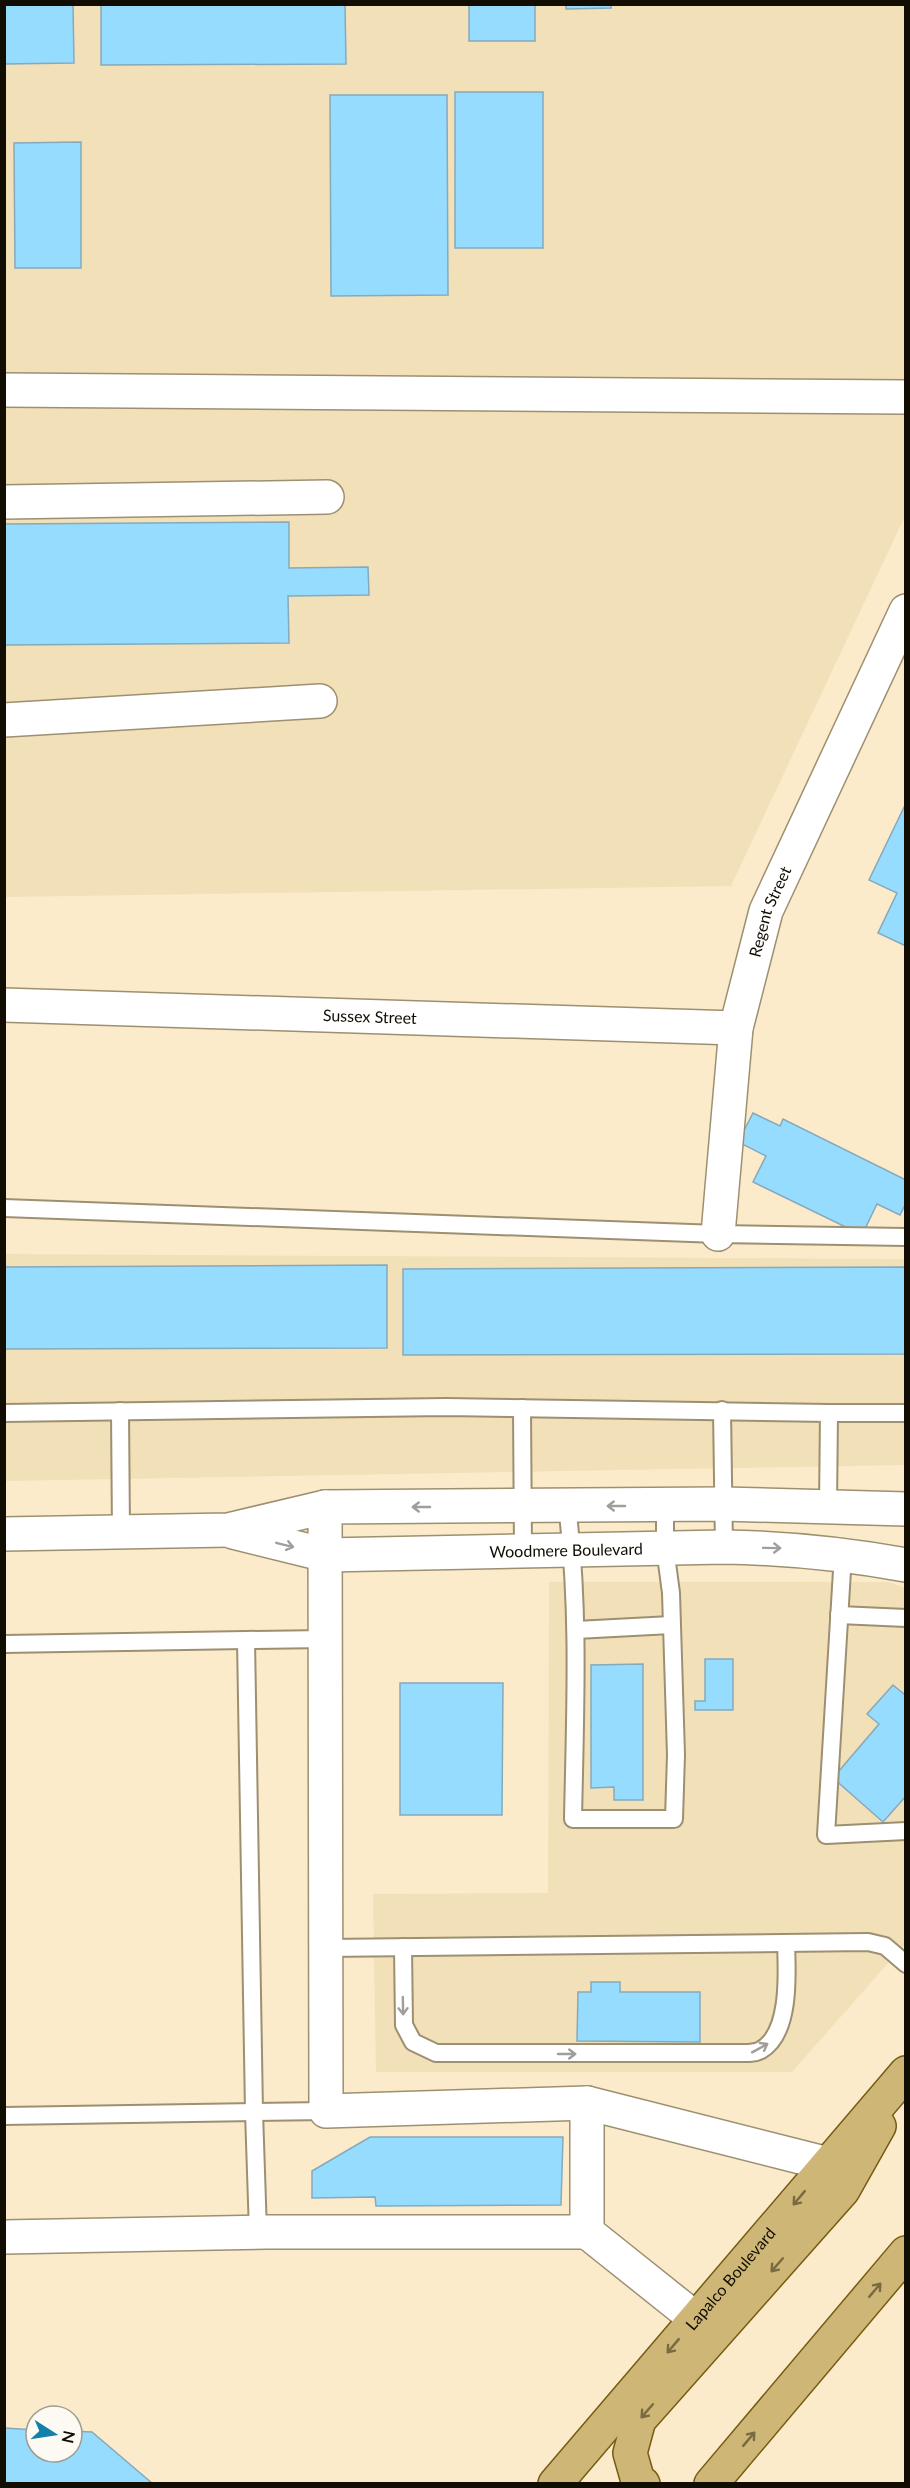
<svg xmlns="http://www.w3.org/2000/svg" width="910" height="2488" font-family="Lato,sans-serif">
	<rect width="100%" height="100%" fill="#fbebca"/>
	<g fill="#f2e0b8">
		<path d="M4 5H905V516L731 886 5 897Z"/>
		<path d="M4 1254 905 1259V1465L5 1481Z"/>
		<path d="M549 1582H889L905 1588V1944L792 2072H376L373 1894 548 1893Z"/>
	</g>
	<g fill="#96dcff" stroke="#86a9bb" stroke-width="1.5">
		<path d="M4 4H73L74 63 4 64Z"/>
		<path d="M101 4H345L346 64 101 65Z"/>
		<rect x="469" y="4" width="66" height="37"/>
		<path d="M611 4V8L566 9V4Z"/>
		<rect x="455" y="92" width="88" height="156"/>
		<path d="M330 95H447L448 295 331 296Z"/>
		<path d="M81 142V268H15L14 143Z"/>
		<path d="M289 522V568L368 567 369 595 288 596 289 643 4 645V524Z"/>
		<path d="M906 803V946L878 933 897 893 869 880Z"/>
		<path d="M753 1113 780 1126 783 1119 906 1180V1203L900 1215 877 1204 862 1235 753 1182 766 1156 738 1142Z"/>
		<path d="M387 1265V1348L4 1349V1267Z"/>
		<path d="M906 1267V1354L403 1355V1269Z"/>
		<path d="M705 1659H733V1710H695V1701H705Z"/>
		<path d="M643 1664V1800H614V1787L591 1788V1665Z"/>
		<path d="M400 1683H503L502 1815H400Z"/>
		<path d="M893 1685 904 1694 906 1692V1796L883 1822 833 1778 879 1724 867 1714Z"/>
		<path d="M591 1982H620V1992H700V2042L577 2041 578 1992H591Z"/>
		<path d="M370 2137H563L561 2205 376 2206 375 2197 312 2198V2171Z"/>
		<path d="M4 2428 36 2430V2452H72V2431L92 2432 153 2484H4Z"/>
	</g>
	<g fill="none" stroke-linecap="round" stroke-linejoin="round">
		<g stroke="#9d8f71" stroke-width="20">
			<g id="lane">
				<path d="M4 1208 718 1234 906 1237"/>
				<path d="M522 1408 523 1551"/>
				<path d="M722 1410 724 1547"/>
				<path d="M120 1411 121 1532"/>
				<path d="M4 1413 446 1407 829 1413 828 1506"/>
				<path d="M829 1413H906"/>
				<path d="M567 1506C580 1610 575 1715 573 1819H674L676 1755 671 1593 665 1548V1506"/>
				<path d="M843 1554 826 1835 906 1831"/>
				<path d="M839 1615 906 1618"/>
				<path d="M576 1630 671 1625"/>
				<path d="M4 1644 246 1640"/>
				<path d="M403 1947 404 2025 413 2042 436 2053H737C745 2053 754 2054 761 2050 791 2033 787 1972 786 1943"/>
				<path d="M326 1948 868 1942 885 1946 906 1964"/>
				<path d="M4 2116 326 2111"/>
				<path d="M258 2232 254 2112 246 1640 326 1639"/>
			</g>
		</g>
		<g stroke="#9d8f71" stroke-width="36">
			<g id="street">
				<path d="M4 390 906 397"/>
				<path d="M4 502 327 497"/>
				<path d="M4 720 320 701"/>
				<path id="s1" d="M4 1005 736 1028"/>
				<path id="s2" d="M718 1234 736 1028 766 911 906 611"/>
				<path d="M325 1507 326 2111 587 2103 828 2164"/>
				<path d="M587 2232 696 2319"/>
				<path d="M4 2237 267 2232H587V2103"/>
			</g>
		</g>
		<g stroke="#9d8f71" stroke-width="36">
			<g id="secondary">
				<path id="s3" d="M233 1532 326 1555 724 1547C786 1548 845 1554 906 1565"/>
				<path d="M4 1534 228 1530 325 1507 723 1504 906 1509"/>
			</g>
		</g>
		<g stroke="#775b13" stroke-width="36">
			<g id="primary">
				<path id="s4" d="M555 2484 906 2073"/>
				<path d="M643 2484 638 2481 630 2453 639 2420 843 2190 879 2126"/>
				<path d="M711 2484 906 2253"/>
			</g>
		</g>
		<use href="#lane" stroke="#fff" stroke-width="16"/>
		<use href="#street" stroke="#fff" stroke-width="33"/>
		<use href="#secondary" stroke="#fff" stroke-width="33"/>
		<use href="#primary" stroke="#ceb676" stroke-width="33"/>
	</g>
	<defs><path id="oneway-shaft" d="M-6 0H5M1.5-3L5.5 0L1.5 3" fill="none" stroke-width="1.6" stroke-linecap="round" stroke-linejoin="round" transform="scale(1.5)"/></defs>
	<g stroke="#a09e9a">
		<use href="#oneway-shaft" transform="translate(616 1506) rotate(180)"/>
		<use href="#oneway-shaft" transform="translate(421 1507) rotate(180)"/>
		<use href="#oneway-shaft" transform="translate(285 1545) rotate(14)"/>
		<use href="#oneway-shaft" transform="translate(772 1548) rotate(1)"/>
		<use href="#oneway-shaft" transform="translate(403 2006) rotate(89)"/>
		<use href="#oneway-shaft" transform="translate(760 2048) rotate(-29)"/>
		<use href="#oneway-shaft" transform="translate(567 2054)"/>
	</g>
	<g stroke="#796a42">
		<use href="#oneway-shaft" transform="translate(799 2198) rotate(130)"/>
		<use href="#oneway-shaft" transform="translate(777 2265) rotate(131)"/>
		<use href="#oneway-shaft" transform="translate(875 2290) rotate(-50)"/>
		<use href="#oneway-shaft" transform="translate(673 2346) rotate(130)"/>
		<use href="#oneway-shaft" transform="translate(647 2411) rotate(131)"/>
		<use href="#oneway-shaft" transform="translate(749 2439) rotate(-50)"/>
	</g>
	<g text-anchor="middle" stroke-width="5" stroke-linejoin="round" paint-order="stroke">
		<g font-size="16" fill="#120d03" stroke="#fdfaf3">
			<text dy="6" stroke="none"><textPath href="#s2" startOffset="328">Regent Street</textPath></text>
			<text dy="6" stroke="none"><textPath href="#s1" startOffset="366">Sussex Street</textPath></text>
			<text dy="6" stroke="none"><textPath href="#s3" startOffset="336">Woodmere Boulevard</textPath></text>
			<text dy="6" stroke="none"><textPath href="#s4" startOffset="270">Lapalco Boulevard</textPath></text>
		</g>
	</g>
	<rect width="910" height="2488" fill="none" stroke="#120d03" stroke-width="12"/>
	<g transform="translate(54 2434) rotate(102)"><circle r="28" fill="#fdfaf3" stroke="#9f9b93" stroke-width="1.5"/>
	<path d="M0-4.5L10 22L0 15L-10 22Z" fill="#1380a9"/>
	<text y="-9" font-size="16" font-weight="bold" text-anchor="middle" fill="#120d03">N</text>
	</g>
</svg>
